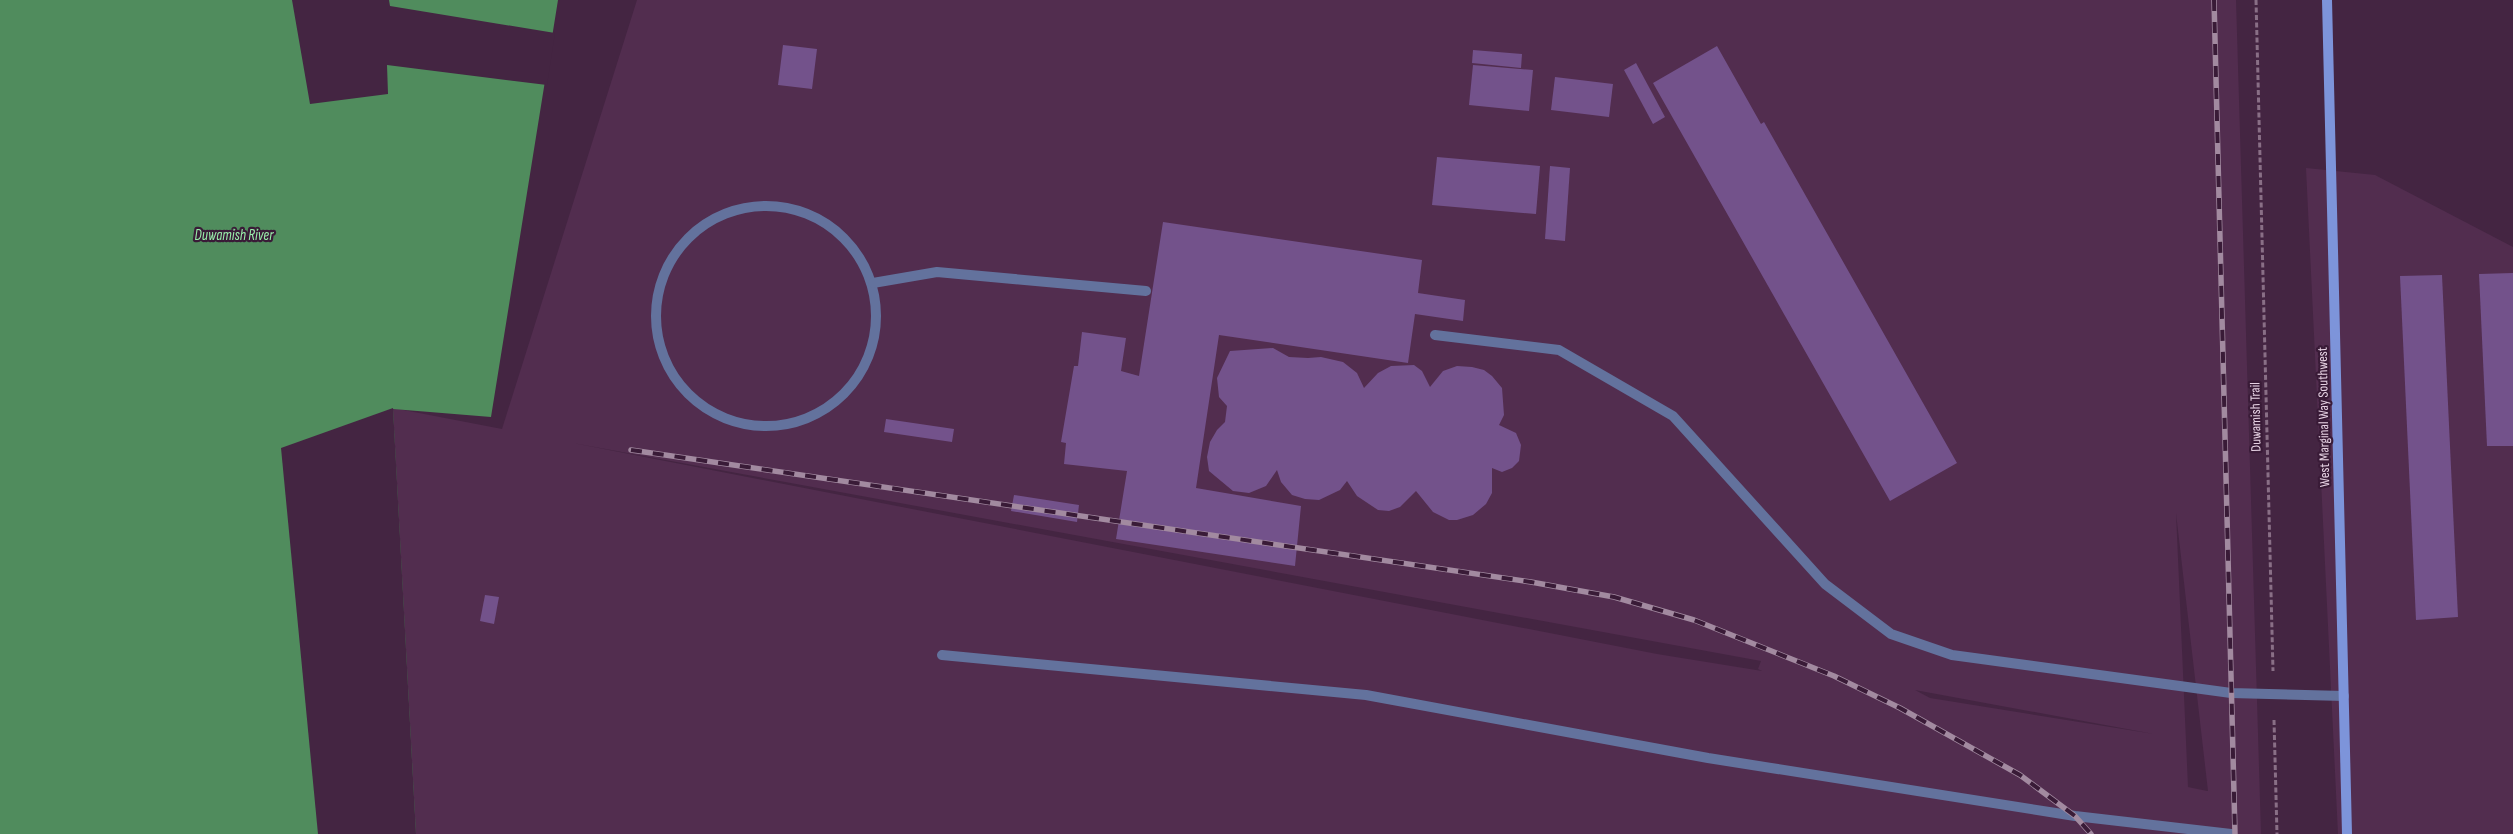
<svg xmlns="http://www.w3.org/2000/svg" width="2513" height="834" font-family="'Sofia Sans Condensed',sans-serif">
	<rect width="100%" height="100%" fill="#442542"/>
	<g fill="#522d4f" fill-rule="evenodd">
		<path d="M637 0H2236L2261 834H416L393 408 502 429ZM573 443 1761 661 1758 669 1762 671 1657 654ZM2176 513 2208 791H2207L2188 787ZM1915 690 2154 734 1930 698Z"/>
		<path d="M2306 168 2375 175 2513 247V834H2338Z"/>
	</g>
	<path fill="#508c5d" d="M0 0H558L491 417 393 409 416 834H0Z"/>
	<g fill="#442542">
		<path d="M292 0H389L390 6 555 33 547 85 387 65 388 94 310 104Z"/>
		<path d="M393 408 416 834H318L281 448Z"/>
	</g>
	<g fill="#73528b">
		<path d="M783 45 817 49 812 89 778 85Z"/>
		<path d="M1717 46 1761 124 1764 122 1957 463 1890 501 1653 83Z"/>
		<path d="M1473 50 1522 54 1521 68 1472 63Z"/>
		<path d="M1636 63 1665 117 1653 124 1624 70Z"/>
		<path d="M1473 65 1533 70 1529 111 1469 105Z"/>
		<path d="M1555 77 1613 84 1609 117 1551 110Z"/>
		<path d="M1437 157 1540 166 1536 214 1432 205Z"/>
		<path d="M1550 166 1570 168 1565 241 1545 239Z"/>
		<path d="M1163 222 1422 260 1418 293 1465 300 1463 321 1415 314 1408 363 1219 335 1196 488 1301 506 1295 566 1116 539 1127 471 1064 464 1066 443 1061 442 1074 366H1078L1082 332 1126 338 1121 371 1139 376Z"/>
		<path d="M2513 273V446H2487L2479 274Z"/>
		<path d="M2442 275 2458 617 2416 620 2400 276Z"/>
		<path d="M1273 348 1289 357 1308 358 1321 357 1343 362 1357 373 1364 388 1378 373 1391 366 1414 365 1422 371 1430 387 1443 371 1457 366 1472 367 1484 370 1492 376 1502 388 1504 415 1499 425 1516 433 1521 445 1519 461 1512 468 1502 472 1492 468V493L1486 504 1473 515 1457 520H1449L1433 512 1416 491 1400 507 1389 511 1378 510 1357 496 1347 481 1340 490 1319 500 1305 499 1292 495 1281 482 1277 470 1266 486 1249 493 1233 491 1209 471 1207 457 1210 442 1217 430 1225 422 1227 406 1219 397 1217 378 1230 351Z"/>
		<path d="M886 419 954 429 952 442 884 432Z"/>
		<path d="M1014 495 1079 505 1077 522 1011 511Z"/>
		<path d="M485 595 499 597 494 624 480 621Z"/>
	</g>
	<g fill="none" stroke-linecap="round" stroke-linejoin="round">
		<g stroke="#896f86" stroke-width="3" stroke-dasharray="5 2.5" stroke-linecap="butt">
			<path d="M2256 0 2273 671"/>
			<path d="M2274 720 2277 834"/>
		</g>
		<g stroke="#63729d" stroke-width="10">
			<circle cx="766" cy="316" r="110"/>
			<path d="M873 283 937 272 1146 291"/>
			<path d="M1435 335 1559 350 1673 416 1825 584 1891 634 1952 655 2231 693 2344 696"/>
			<path d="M942 655 1366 695 1708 758 2075 816 2231 834"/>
		</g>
		<path stroke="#7d94da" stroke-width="10" d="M2327 0 2347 834"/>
		<g stroke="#a28aa0" stroke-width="5.5">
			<g id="rail">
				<path d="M2214 0 2235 834"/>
				<path d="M631 450 1531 582 1614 597 1694 620 1834 676 1900 708 2020 775 2075 816 2091 834"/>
			</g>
		</g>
		<use href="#rail" stroke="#391b37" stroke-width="4" stroke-dasharray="11" stroke-linecap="butt"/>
	</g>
	<g text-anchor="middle" stroke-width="4.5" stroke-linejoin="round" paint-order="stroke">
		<g font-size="14" fill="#e7d3e4" stroke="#391b37">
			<text transform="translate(2255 417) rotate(-91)" y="5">Duwamish Trail</text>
			<text transform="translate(2323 417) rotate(-91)" y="5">West Marginal Way Southwest</text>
		</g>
		<g font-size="15" font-style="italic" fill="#99efaa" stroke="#391b37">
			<text x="234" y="240">Duwamish River</text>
		</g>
	</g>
</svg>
